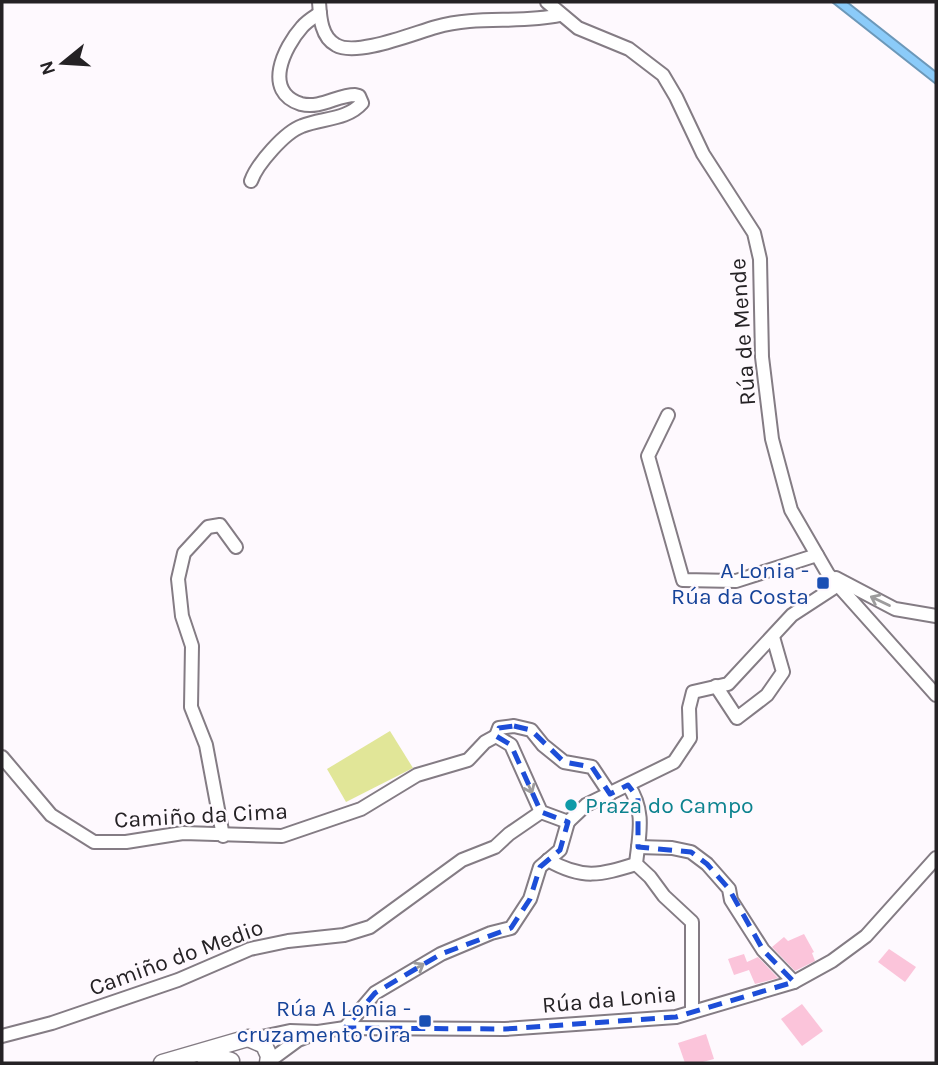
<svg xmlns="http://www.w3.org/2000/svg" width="938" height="1065" font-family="Karla,sans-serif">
	<rect width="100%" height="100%" fill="#fef9fe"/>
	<path fill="#e1e698" d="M390 731 413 768 346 802 327 769Z"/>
	<path fill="#8bcbf9" stroke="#6c98b9" stroke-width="2" d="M832 2H847L936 72V84Z"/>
	<g fill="#fbc4da">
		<path d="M804 934 814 952 812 953 815 961 795 971 772 947 784 937 788 941Z"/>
		<path d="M889 949 916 967 905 982 878 962Z"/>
		<path d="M744 954 747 962 758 957 778 978 755 984 749 970 734 975 728 959Z"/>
		<path d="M802 1004 823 1031 802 1046 781 1019Z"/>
		<path d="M706 1034 714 1059 699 1063H685L678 1043Z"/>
	</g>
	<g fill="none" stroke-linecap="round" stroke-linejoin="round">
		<g stroke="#847c84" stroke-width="16">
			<g id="minor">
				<path d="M319 2C320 17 321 37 336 45 356 57 414 33 436 27 477 15 519 24 560 15"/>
				<path d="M547 2 578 28 629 49 663 75 676 97 703 154 754 233 760 259 762 357 772 439 791 510 828 574 936 695"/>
				<path d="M251 181C257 164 285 132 302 126 322 118 347 120 362 103L359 96 355 95C337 95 321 109 301 104 262 92 284 47 302 27 307 21 314 17 320 13"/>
				<path d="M668 415 648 456 683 580 736 581 817 555"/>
				<path d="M836 578 895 609 936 616"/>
				<path d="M716 686 737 718 767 695 783 672 773 637"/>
				<path d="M496 736 499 728 514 726 531 730 543 745 564 762 592 767 610 794"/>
				<path d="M496 736 511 745 541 812 568 822"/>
				<path d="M2 757 51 815 94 842H126L183 833 282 836 361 809 417 775 468 760 485 742 496 736"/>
				<path d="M628 785C646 811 639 835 636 864L650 877 664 896 692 922V1012"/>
				<path d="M568 822 586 805 674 762 690 738 689 708 693 692 728 684 792 615 838 585"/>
				<path d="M223 836 206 745 191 707 192 646 182 616 178 579 184 553 208 527 220 525 236 547"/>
				<path d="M638 847 672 848 691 852 707 864 729 889 731 900 763 950 794 982"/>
				<path d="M548 860C583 880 600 875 636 864"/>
				<path d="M345 1028 375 993 441 954 491 933 511 928 530 899 540 867 560 850 568 822"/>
				<path d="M2 1036 52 1023 178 980 250 949 288 941 344 935 370 927 462 860 495 847 509 834 541 812"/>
				<path d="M253 1039 290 1031 318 1032 345 1028 505 1029 676 1017 794 982 832 961 866 936 936 858"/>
				<path d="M268 1062 298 1040 311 1035"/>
			</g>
		</g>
		<g stroke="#847c84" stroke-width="19">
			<g id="tertiary">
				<path d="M202 1055 213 1056 231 1061"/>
				<path d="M162 1063 248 1038 264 1045 269 1056 268 1063"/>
			</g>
		</g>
		<use href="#minor" stroke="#fff" stroke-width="12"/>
		<use href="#tertiary" stroke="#fff" stroke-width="16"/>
	</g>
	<defs><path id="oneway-shaft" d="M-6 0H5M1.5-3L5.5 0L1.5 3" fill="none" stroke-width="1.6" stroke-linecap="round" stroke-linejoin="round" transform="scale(1.75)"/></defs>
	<g stroke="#9d9c9d">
		<use href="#oneway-shaft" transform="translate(880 601) rotate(-154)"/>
		<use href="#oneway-shaft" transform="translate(528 784) rotate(66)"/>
		<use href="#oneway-shaft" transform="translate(415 969) rotate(-31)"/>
	</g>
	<path fill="none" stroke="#1d4ed8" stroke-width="5" stroke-dasharray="14 9" stroke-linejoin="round" d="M514 726 531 730 564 762 592 767 610 794 628 785 638 798V847L691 852 707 864 729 889 763 950 794 982 676 1017 505 1029 345 1028 375 993 441 954 511 928 530 899 540 867 560 850 568 822 541 812 511 745 496 736 499 728Z"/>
	<g fill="#1a4fb4" stroke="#fef9fe" stroke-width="2.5">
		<rect x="816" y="576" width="14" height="14" rx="3.5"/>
		<rect x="418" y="1014" width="14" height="14" rx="3.5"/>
	</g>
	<circle fill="#0f9aa8" stroke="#fef9fe" stroke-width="2.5" cx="571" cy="805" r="7"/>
	<g text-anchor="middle" stroke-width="5" stroke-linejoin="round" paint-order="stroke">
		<g font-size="23" fill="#252225" stroke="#fef9fe">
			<text transform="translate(742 332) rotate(-94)" y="8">Rúa de Mende</text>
			<text transform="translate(201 815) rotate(-3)" y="8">Camiño da Cima</text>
			<text transform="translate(176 957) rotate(-20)" y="8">Camiño do Medio</text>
			<text transform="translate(609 999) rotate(-5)" y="8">Rúa da Lonia</text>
		</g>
		<g font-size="23" fill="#164399" stroke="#fef9fe" text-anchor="end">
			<text x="809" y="578">A Lonia -<tspan x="809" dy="26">Rúa da Costa</tspan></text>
			<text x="411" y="1016">Rúa A Lonia -<tspan x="411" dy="26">cruzamento Oira</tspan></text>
		</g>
		<g font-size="23" fill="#0d838f" stroke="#fef9fe" text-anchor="start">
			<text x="585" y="813">Praza do Campo</text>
		</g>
	</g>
	<rect width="938" height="1065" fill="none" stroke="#252225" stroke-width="7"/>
	<g transform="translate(63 63) rotate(252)" stroke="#fef9fe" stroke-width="5" paint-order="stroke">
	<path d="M0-5L12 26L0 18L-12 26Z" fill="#252225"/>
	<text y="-10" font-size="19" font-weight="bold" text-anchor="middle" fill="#252225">N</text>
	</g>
</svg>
